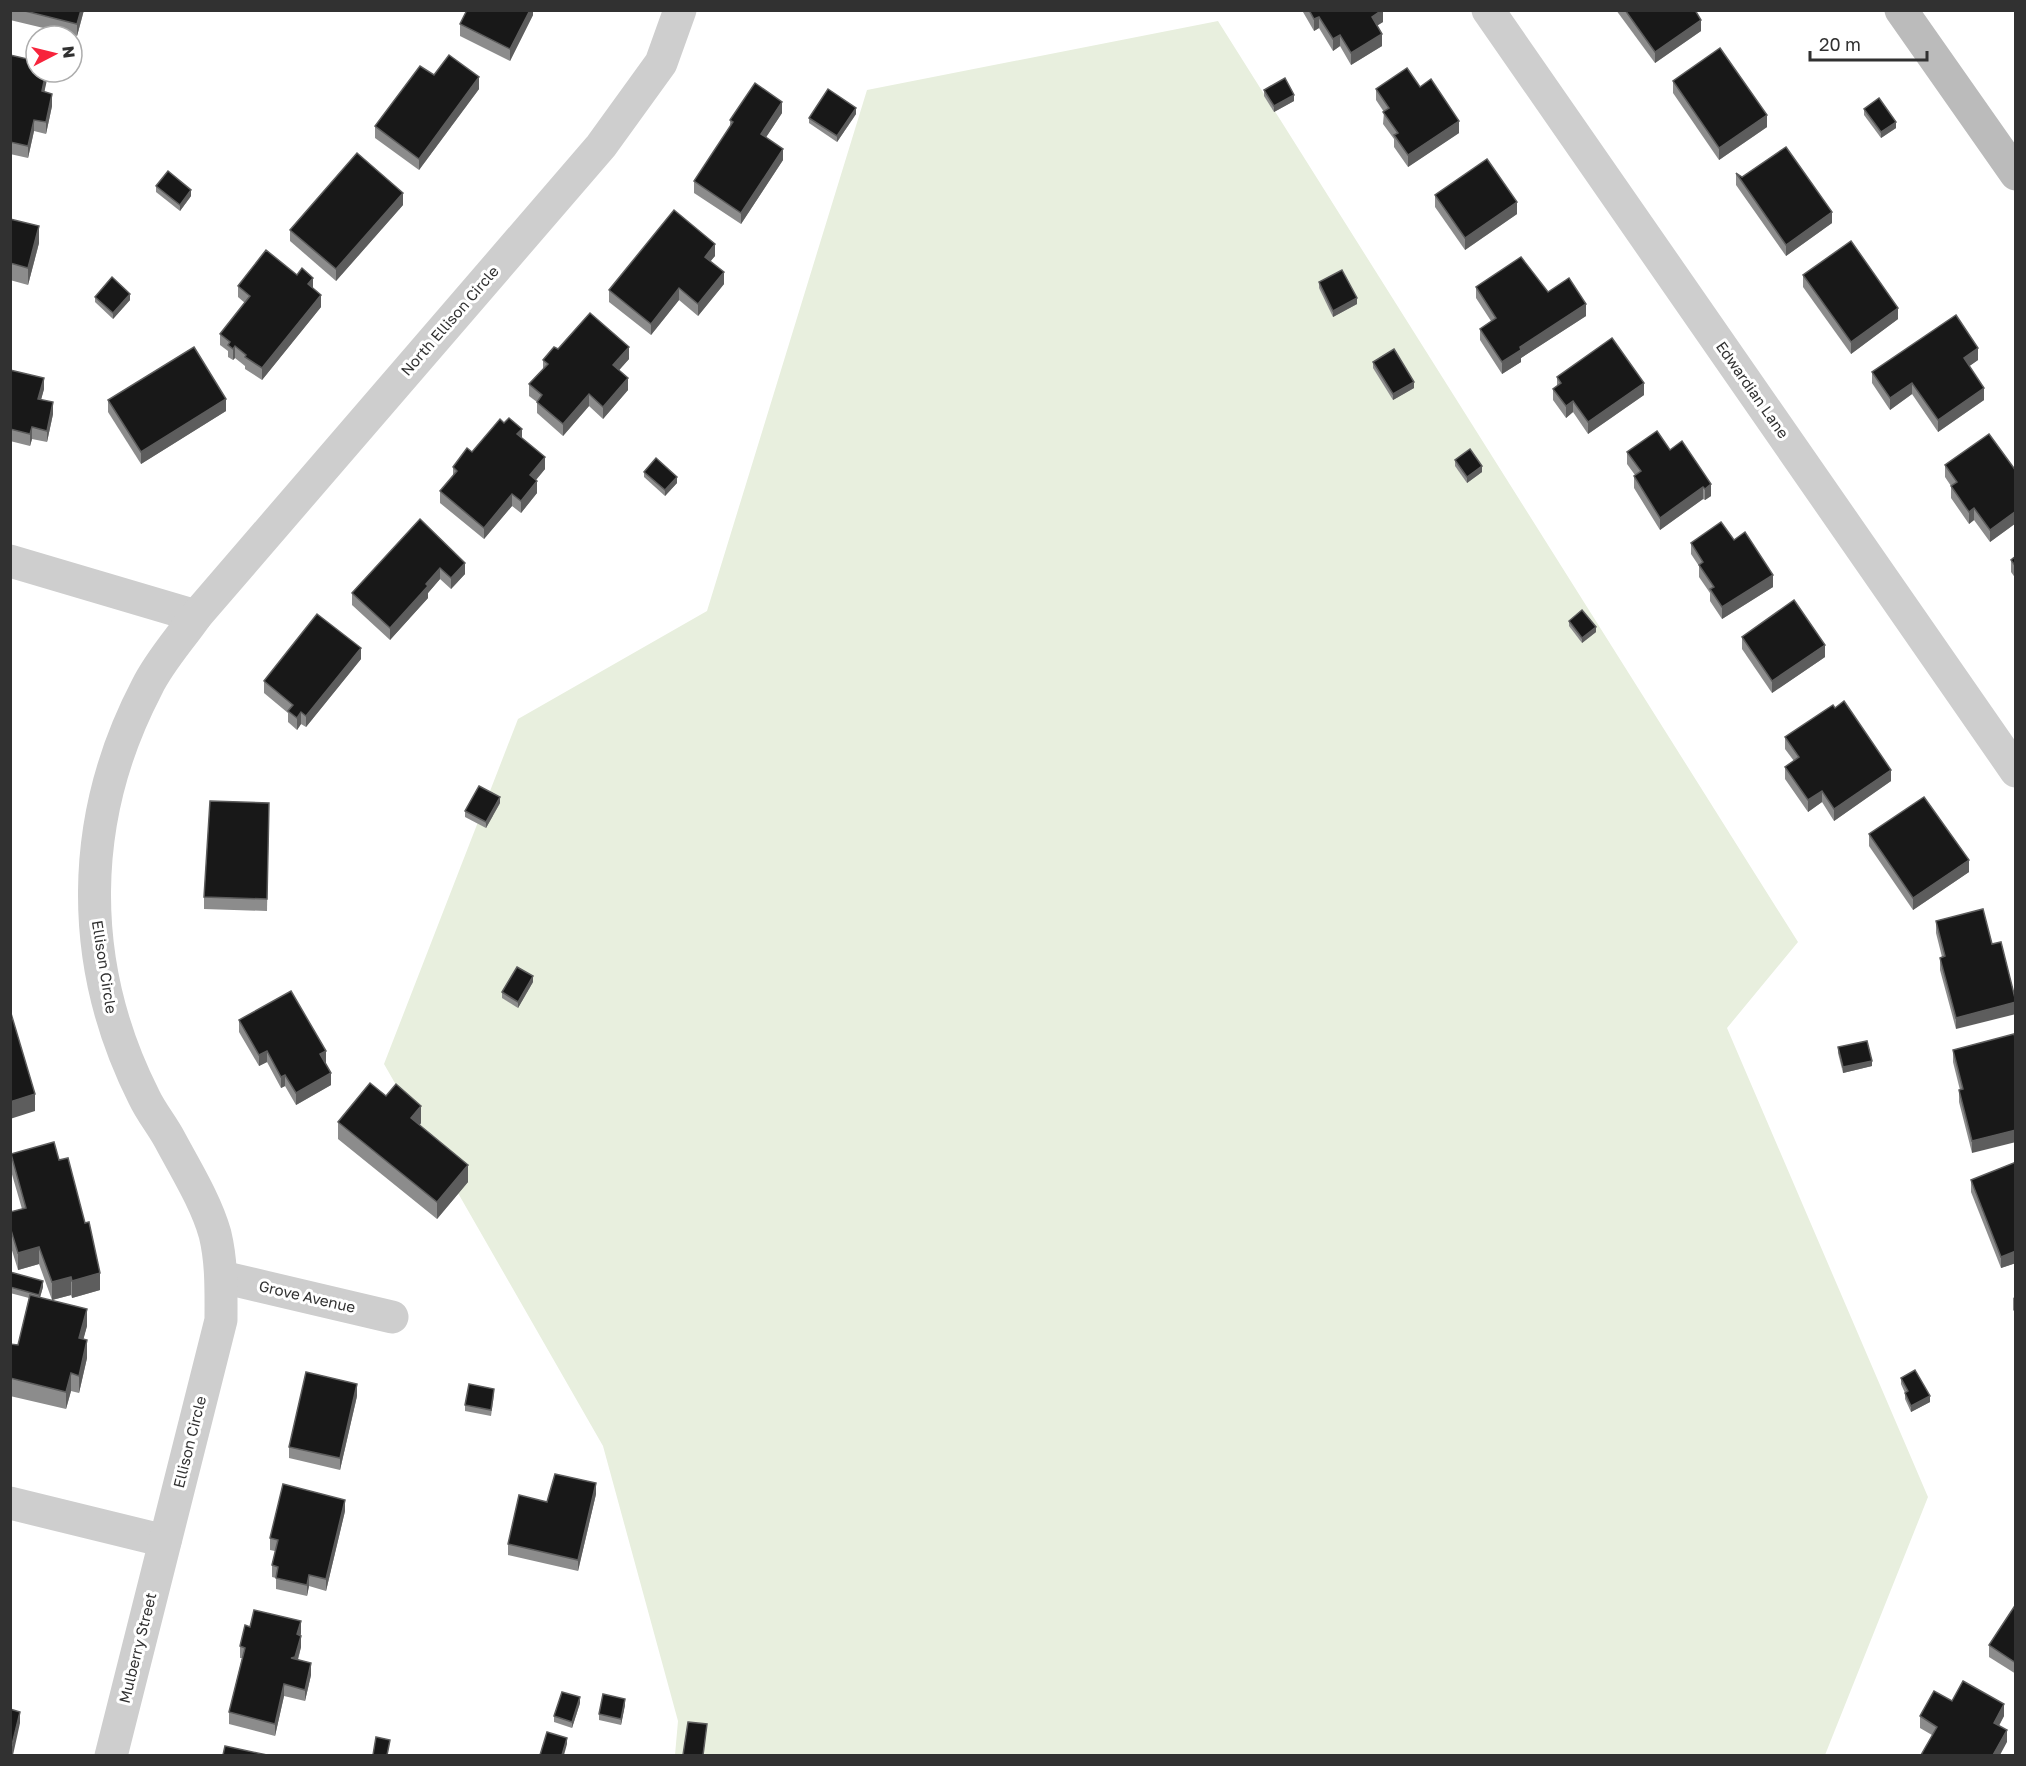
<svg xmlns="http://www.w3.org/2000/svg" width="2026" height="1766" font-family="'Golos Text',sans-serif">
	<rect width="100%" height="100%" fill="#fff"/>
	<path fill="#e8efde" d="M1218 21 1798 942 1727 1028 1928 1497 1825 1755H675L678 1721 603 1446 384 1064 518 719 707 611 867 90Z"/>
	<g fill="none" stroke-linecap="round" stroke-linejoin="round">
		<g stroke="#cecece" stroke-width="33">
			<path d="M1488 10 2016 771"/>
			<path d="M10 561 196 616"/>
			<path d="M222 1277 392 1317"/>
			<path d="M10 1503 165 1541"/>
			<path d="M111 1756 221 1320C221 1291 222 1263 215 1234 206 1202 186 1170 170 1140 162 1125 151 1112 144 1097 77 964 78 819 147 687 159 662 180 639 196 616L601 146 661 63 680 10"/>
		</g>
		<path stroke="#bbb" stroke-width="33" d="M1901 10 2016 174"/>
	</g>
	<g fill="#8c8c8c">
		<path d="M10 10H84L77 36 10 20Z"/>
		<path d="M533 10V15L510 61 460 36V24Z"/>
		<path d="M1303 10H1383V22L1377 25 1382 46 1351 65 1340 46 1333 51 1319 28 1314 31 1303 12Z"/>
		<path d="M1616 10H1695L1701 31 1655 63Z"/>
		<path d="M10 55 48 72 44 92 52 106 46 134 34 131 28 158 10 154Z"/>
		<path d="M434 75 479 89 419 170 375 138V126Z"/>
		<path d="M1673 81 1767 127 1719 160 1673 93Z"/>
		<path d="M1420 87 1459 133 1408 167 1394 147V139L1383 124 1384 112 1376 100V89Z"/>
		<path d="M1264 90 1294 101 1274 112 1264 96Z"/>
		<path d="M1864 109 1896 128 1881 138 1864 115Z"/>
		<path d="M782 113 766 137 783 160 741 224 694 193V181L730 127V120Z"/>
		<path d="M856 114 837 142 809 123V118Z"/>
		<path d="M1736 173 1742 177 1832 223 1786 256 1736 185Z"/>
		<path d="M156 186 191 196 180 211 156 192Z"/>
		<path d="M1435 195 1517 214 1465 250 1435 207Z"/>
		<path d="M403 205 336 281 290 241V230Z"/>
		<path d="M10 219 39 243 28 285 10 280Z"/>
		<path d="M715 256 710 261 724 284 698 316 679 300 651 335 609 302V290Z"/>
		<path d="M1803 275 1898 319 1851 354 1803 287Z"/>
		<path d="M1319 282 1357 304 1333 317 1319 288Z"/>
		<path d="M238 286 313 288 321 307 262 380 245 369V366L235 358 233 360 228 357V351L220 345V334L245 303 238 297Z"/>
		<path d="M1476 287 1548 292 1586 316 1521 358V362L1502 374 1480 340V329L1491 321 1476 298Z"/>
		<path d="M95 297 130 300 113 319 95 302Z"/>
		<path d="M558 349 629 359 619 370 628 390 603 419 589 406 563 436 537 413V402L529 396V384L543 369V360Z"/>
		<path d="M1978 360 1969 366 1984 400 1938 432 1912 394 1890 410 1872 383V372Z"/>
		<path d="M1373 362 1414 388 1393 400 1373 368Z"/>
		<path d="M10 370 44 389 41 399 53 414 47 442 32 439 30 446 10 441Z"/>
		<path d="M1557 377 1644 395 1588 434 1573 412 1566 418 1553 400V389L1557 386Z"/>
		<path d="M108 400 226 411 141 464 108 412Z"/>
		<path d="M522 438 545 469 536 480 537 493 521 513 512 506 484 539 440 503V491L453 476V467L472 452Z"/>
		<path d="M1682 441 1711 496 1705 500 1703 499 1660 530 1634 488V476L1635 475 1627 464V452L1670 450Z"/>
		<path d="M1455 460 1482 472 1467 483 1455 466Z"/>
		<path d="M1945 465 2016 471V523L1990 542 1974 520 1969 524 1951 498V486L1945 477Z"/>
		<path d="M644 472 677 483 665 496 644 477Z"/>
		<path d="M420 519 465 574 451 589 440 579 428 593V598L390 640 352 605V593Z"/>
		<path d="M1734 540 1773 587 1722 619 1710 601V593L1699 577V566L1691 554V543Z"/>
		<path d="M2016 556V579L2011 572V560Z"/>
		<path d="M1569 621 1596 632 1582 643 1569 626Z"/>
		<path d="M1742 637 1825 657 1772 693 1742 649Z"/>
		<path d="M361 659 306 727 301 724 297 730 288 722V713L264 693V681Z"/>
		<path d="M1785 737 1891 781 1834 821 1822 802 1808 812 1785 779V767L1794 761 1785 749Z"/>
		<path d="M269 803 267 911 204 909V897Z"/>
		<path d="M500 803 486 828 465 817V811Z"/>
		<path d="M1869 834 1969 872 1913 910 1869 846Z"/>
		<path d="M1983 909 1956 1029 1940 970V958L1942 957 1936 933V921Z"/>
		<path d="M533 982 518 1008 502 998V992Z"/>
		<path d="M239 1020 326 1063H325L331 1085 296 1105 285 1086 281 1088 267 1062 259 1066 239 1032Z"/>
		<path d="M2014 1034 1972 1153 1959 1102V1090H1960L1953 1062V1050Z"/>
		<path d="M1838 1047 1872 1066 1843 1073 1838 1053Z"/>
		<path d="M386 1096 421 1123 420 1125 468 1182 437 1219 338 1139V1122Z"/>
		<path d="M11 1154 100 1290 72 1298 71 1295 52 1300 39 1264 18 1270 10 1244V1212L22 1209 11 1171Z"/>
		<path d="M2016 1162V1263L2001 1268 1971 1192V1180Z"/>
		<path d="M10 1272 43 1287 40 1297 87 1326 83 1339 87 1358 79 1393 71 1391 66 1409 10 1396V1344L18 1345 29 1298 10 1293Z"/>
		<path d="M2016 1296V1313L2013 1310V1298Z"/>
		<path d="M1901 1378 1930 1402 1911 1412 1905 1399V1393L1901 1384Z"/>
		<path d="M494 1395 491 1416 465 1411V1405Z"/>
		<path d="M357 1396 340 1470 289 1458V1447Z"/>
		<path d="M596 1494 578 1571 508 1555V1544L547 1502Z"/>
		<path d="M345 1511 326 1591 309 1586 307 1596 276 1589V1578L272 1577V1565L275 1551 270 1550V1538Z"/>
		<path d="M2016 1604V1674L1989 1657V1645Z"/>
		<path d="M250 1627 301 1633V1647L298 1660 311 1675 305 1701 284 1696 275 1736 229 1724V1712L242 1658H240V1646Z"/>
		<path d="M1952 1701 2004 1716 1999 1726 2007 1742 1932 1735 1920 1728V1716Z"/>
		<path d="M580 1703 572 1728 554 1722V1716Z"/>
		<path d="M625 1705 621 1725 599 1720V1714Z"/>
	</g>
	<g fill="#5d5d5d">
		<path d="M81 10H84L77 36V24Z"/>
		<path d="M530 10H533V15L510 61V49Z"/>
		<path d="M1382 10H1383V22L1372 29V17Z"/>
		<path d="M1319 17V28L1314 31V19Z"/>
		<path d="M1701 20V31L1655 63V52Z"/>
		<path d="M1382 34V46L1351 65V53Z"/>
		<path d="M1340 35V46L1333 51V39Z"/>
		<path d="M46 72H48V75L42 103V91Z"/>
		<path d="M479 77V89L419 170V159Z"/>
		<path d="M52 94V106L46 134V122Z"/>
		<path d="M1294 95V101L1274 112V106Z"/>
		<path d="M782 102V113L761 145V134Z"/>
		<path d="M856 108V114L837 142V136Z"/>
		<path d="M1767 115V127L1719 160V148Z"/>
		<path d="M34 120V131L28 158V146Z"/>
		<path d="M1459 121V133L1408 167V155Z"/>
		<path d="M1896 122V128L1881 138V132Z"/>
		<path d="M783 149V160L741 224V213Z"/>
		<path d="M191 190V196L180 211V205Z"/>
		<path d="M403 193V205L336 281V269Z"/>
		<path d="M1517 202V214L1465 250V238Z"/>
		<path d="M1832 212V223L1786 256V245Z"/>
		<path d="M39 226V243L28 285V268Z"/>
		<path d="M715 244V256L705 268V257Z"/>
		<path d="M724 272V284L698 316V304Z"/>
		<path d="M313 278V290L308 284Z"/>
		<path d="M679 288V300L651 335V324Z"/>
		<path d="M130 294V300L113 319V313Z"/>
		<path d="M321 295V307L262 380V368Z"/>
		<path d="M1357 298V304L1333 317V311Z"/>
		<path d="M1586 304V316L1521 358V362L1502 374V362L1520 347Z"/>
		<path d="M1898 308V319L1851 354V342Z"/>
		<path d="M235 346V358L233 360V349Z"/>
		<path d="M629 347V359L613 377V365Z"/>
		<path d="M1978 348V360L1964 370V358Z"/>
		<path d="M44 378V389L38 411V399Z"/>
		<path d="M628 378V390L603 419V407Z"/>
		<path d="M1414 382V388L1393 400V394Z"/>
		<path d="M1644 383V395L1588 434V422Z"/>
		<path d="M1912 383V394L1890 410V398Z"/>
		<path d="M1984 388V400L1938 432V420Z"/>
		<path d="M589 394V406L563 436V424Z"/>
		<path d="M226 399V411L141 464V452Z"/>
		<path d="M1573 401V412L1566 418V406Z"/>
		<path d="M53 402V414L47 442V431Z"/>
		<path d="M32 427V439L30 446V434Z"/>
		<path d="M522 429V440L517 434Z"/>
		<path d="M545 457V469L530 487V475Z"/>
		<path d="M1482 466V472L1467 483V477Z"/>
		<path d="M677 477V483L665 496V490Z"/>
		<path d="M537 481V493L521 513V501Z"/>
		<path d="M1711 484V496L1705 500V489Z"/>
		<path d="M1703 487V499L1660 530V518Z"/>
		<path d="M512 494V506L484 539V528Z"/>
		<path d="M1974 508V520L1969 524V512Z"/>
		<path d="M2016 511V523L1990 542V530Z"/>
		<path d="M465 563V574L451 589V578Z"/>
		<path d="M440 568V579L428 593V598L390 640V628Z"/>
		<path d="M1773 575V587L1722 619V607Z"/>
		<path d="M1596 627V632L1582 643V638Z"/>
		<path d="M1825 645V657L1772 693V681Z"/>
		<path d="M361 648V659L306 727V716Z"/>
		<path d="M301 712V724L297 730V718Z"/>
		<path d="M1891 770V781L1834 821V809Z"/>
		<path d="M1822 791V802L1808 812V800Z"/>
		<path d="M500 797V803L486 828V822Z"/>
		<path d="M1969 860V872L1913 910V898Z"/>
		<path d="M533 976V982L518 1008V1002Z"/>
		<path d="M2016 1002V1014L1956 1029V1018Z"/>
		<path d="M267 1051V1062L259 1066V1055Z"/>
		<path d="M326 1051V1063L320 1066V1054Z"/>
		<path d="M1872 1061V1066L1843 1073V1067Z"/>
		<path d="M331 1073V1085L296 1105V1093Z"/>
		<path d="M285 1075V1086L281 1088V1077Z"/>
		<path d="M35 1094V1111L10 1119V1102Z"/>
		<path d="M421 1106V1123L411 1135V1118Z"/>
		<path d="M2016 1130V1142L1972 1153V1141Z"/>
		<path d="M468 1165V1182L437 1219V1202Z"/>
		<path d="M39 1247V1264L18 1270V1253Z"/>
		<path d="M2016 1251V1263L2001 1268V1257Z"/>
		<path d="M100 1273V1290L72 1298V1281Z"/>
		<path d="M71 1277V1295L52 1300V1282Z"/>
		<path d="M43 1281V1287L39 1301V1295Z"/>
		<path d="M87 1309V1326L79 1356V1338Z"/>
		<path d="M87 1340V1358L79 1393V1376Z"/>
		<path d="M71 1373V1391L66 1409V1392Z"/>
		<path d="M357 1384V1396L340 1470V1458Z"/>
		<path d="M1930 1396V1402L1911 1412V1406Z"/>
		<path d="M596 1483V1494L578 1571V1560Z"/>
		<path d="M345 1500V1511L326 1591V1579Z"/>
		<path d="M309 1575V1586L307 1596V1585Z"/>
		<path d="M301 1621V1633L297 1646V1634Z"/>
		<path d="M301 1636V1647L295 1669 291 1658Z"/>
		<path d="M311 1663V1675L305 1701V1690Z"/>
		<path d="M284 1684V1696L275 1736V1724Z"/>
		<path d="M580 1697V1703L572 1728V1722Z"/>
		<path d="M625 1699V1705L621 1725V1719Z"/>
		<path d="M2004 1704V1716L1994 1734V1723Z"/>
		<path d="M20 1712V1723L13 1755H10Z"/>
		<path d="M2007 1730V1742L2000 1755H1993Z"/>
		<path d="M567 1738V1744L564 1755H562Z"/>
	</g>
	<g fill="#181818" stroke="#5d5d5d" stroke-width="1.5">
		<path d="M21 10H81L77 24Z"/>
		<path d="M467 10H530L510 49 460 24Z"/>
		<path d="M1309 10H1382L1372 17 1382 34 1351 53 1340 35 1333 39 1319 17 1314 19Z"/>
		<path d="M1625 10H1695L1701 20 1655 52Z"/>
		<path d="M1720 48 1767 115 1719 148 1673 81Z"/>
		<path d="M10 55 36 61V72H46L42 91 52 94 46 122 34 120 28 146 10 142Z"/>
		<path d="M449 55 479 77 419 159 375 126 420 66 434 75Z"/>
		<path d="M1407 68 1420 87 1431 79 1459 121 1408 155 1394 135 1398 133 1383 112 1389 108 1376 89Z"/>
		<path d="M1285 78 1294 95 1274 106 1264 90Z"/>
		<path d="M755 83 782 102 761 134 783 149 741 213 694 181 733 122 730 120Z"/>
		<path d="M828 89 856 108 837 136 809 118Z"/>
		<path d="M1879 98 1896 122 1881 132 1864 109Z"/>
		<path d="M1786 147 1832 212 1786 245 1736 173 1742 177Z"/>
		<path d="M357 153 403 193 336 269 290 230Z"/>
		<path d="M1487 159 1517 202 1465 238 1435 195Z"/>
		<path d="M168 171 191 190 180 205 156 186Z"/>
		<path d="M674 210 715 244 705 257 724 272 698 304 679 288 651 324 609 290Z"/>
		<path d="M10 219 39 226 28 268 10 263Z"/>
		<path d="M1851 241 1898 308 1851 342 1803 275Z"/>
		<path d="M266 250 297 275 302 268 313 278 308 284 321 295 262 368 245 357 246 355 235 346 233 349 228 345 230 342 220 334 250 296 238 286Z"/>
		<path d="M1521 257 1548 292 1569 278 1586 304 1520 347 1521 350 1502 362 1480 329 1496 318 1476 287Z"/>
		<path d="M1342 270 1357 298 1333 311 1319 282Z"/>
		<path d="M112 277 130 294 113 313 95 297Z"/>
		<path d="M590 313 629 347 613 365 628 378 603 407 589 394 563 424 537 402 542 395 529 384 548 364 543 360 554 347 558 349Z"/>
		<path d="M1956 315 1978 348 1964 358 1984 388 1938 420 1912 383 1890 398 1872 372Z"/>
		<path d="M1612 338 1644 383 1588 422 1573 401 1566 406 1553 389 1561 383 1557 377Z"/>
		<path d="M194 347 226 399 141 452 108 400Z"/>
		<path d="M1394 349 1414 382 1393 394 1373 362Z"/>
		<path d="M10 370 44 378 38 399 53 402 47 431 32 427 30 434 10 429Z"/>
		<path d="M509 418 522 429 517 434 545 457 530 475 537 481 521 501 512 494 484 528 440 491 457 471 453 467 467 448 472 452 500 419 504 423Z"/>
		<path d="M1657 431 1670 450 1682 441 1711 484 1705 489 1703 487 1660 518 1634 476 1641 471 1627 452Z"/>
		<path d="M1989 434 2016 471V511L1990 530 1974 508 1969 512 1951 486 1957 482 1945 465Z"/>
		<path d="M1470 449 1482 466 1467 477 1455 460Z"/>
		<path d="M656 458 677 477 665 490 644 472Z"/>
		<path d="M420 519 465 563 451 578 440 568 426 584 428 586 390 628 352 593Z"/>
		<path d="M1721 522 1734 540 1745 532 1773 575 1722 607 1710 589 1714 587 1699 565 1703 562 1691 543Z"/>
		<path d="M2016 556V567L2011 560Z"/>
		<path d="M1794 600 1825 645 1772 681 1742 637Z"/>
		<path d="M1582 610 1596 627 1582 638 1569 621Z"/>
		<path d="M317 614 361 648 306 716 301 712 297 718 288 711 293 705 264 681Z"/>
		<path d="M1844 701 1891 770 1834 809 1822 791 1808 800 1785 767 1799 757 1785 737 1833 705 1835 708Z"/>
		<path d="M479 786 500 797 486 822 465 811Z"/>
		<path d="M1924 797 1969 860 1913 898 1869 834Z"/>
		<path d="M210 801 269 803 267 899 204 897Z"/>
		<path d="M1983 909 1992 944 2001 942 2016 1002 1956 1018 1940 958 1945 956 1936 921Z"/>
		<path d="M517 967 533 976 518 1002 502 992Z"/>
		<path d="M291 991 326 1051 320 1054 331 1073 296 1093 285 1075 281 1077 267 1051 259 1055 239 1020Z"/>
		<path d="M10 1010 35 1094 10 1102Z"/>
		<path d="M2014 1034 2016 1041V1130L1972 1141 1959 1090 1963 1089 1953 1050Z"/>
		<path d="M1867 1041 1872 1061 1843 1067 1838 1047Z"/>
		<path d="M370 1083 386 1096 396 1084 421 1106 411 1118 468 1165 437 1202 338 1122Z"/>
		<path d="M54 1142 59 1160 68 1158 85 1223 89 1222 100 1273 72 1281 71 1277 52 1282 39 1247 18 1253 10 1227V1212L26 1208 11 1154Z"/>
		<path d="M2016 1162V1251L2001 1257 1971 1180Z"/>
		<path d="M10 1272 43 1281 39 1295 10 1287Z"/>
		<path d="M30 1295 87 1309 79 1338 87 1340 79 1376 71 1373 66 1392 10 1378 11 1374 10 1373V1344L18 1345Z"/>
		<path d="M1915 1370 1930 1396 1911 1406 1905 1393 1908 1391 1901 1378Z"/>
		<path d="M306 1372 357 1384 340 1458 289 1447Z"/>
		<path d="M469 1384 494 1389 491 1410 465 1405Z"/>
		<path d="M555 1474 596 1483 578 1560 508 1544 519 1495 547 1502Z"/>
		<path d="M283 1484 345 1500 326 1579 309 1575 307 1585 276 1578 278 1567 272 1565 278 1540 270 1538Z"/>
		<path d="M2016 1604V1663L1989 1645Z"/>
		<path d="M254 1610 301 1621 297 1634 301 1636 295 1657 291 1658 311 1663 305 1690 284 1684 275 1724 229 1712 245 1648 240 1646 245 1625 250 1627Z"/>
		<path d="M1963 1681 2004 1704 1994 1723 2007 1730 1993 1755H1921L1937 1727 1920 1716 1934 1691 1952 1701Z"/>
		<path d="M562 1692 580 1697 572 1722 554 1716Z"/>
		<path d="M603 1694 625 1699 621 1719 599 1714Z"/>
		<path d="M10 1709 20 1712 10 1753Z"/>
		<path d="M688 1722 707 1724 703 1755H683Z"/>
		<path d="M547 1732 567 1738 562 1755H540Z"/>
		<path d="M376 1737 390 1740 387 1755H373Z"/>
		<path d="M225 1746 267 1755H223Z"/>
	</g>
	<g text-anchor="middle" stroke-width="6" stroke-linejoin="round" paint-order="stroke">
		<g font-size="15" fill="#313131" stroke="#fff">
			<text transform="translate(450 321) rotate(-49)" y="5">North Ellison Circle</text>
			<text transform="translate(1752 390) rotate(55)" y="5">Edwardian Lane</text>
			<text transform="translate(104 967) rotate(81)" y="5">Ellison Circle</text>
			<text transform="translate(307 1297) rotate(13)" y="5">Grove Avenue</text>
			<text transform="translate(190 1442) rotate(-76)" y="5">Ellison Circle</text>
			<text transform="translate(138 1648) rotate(-76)" y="5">Mulberry Street</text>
		</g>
	</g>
	<rect width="2026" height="1766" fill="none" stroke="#313131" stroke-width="24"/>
	<g transform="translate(54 54) rotate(83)"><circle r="28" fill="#ffffff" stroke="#adadad" stroke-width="1.5"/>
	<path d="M0-4.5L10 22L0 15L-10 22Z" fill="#f7243c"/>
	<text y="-9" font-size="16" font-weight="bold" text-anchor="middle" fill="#313131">N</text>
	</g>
	<path d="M1810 51v9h117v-9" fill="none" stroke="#313131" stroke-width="3"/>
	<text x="1819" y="51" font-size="18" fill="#313131" stroke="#ffffff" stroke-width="4.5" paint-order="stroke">20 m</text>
</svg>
